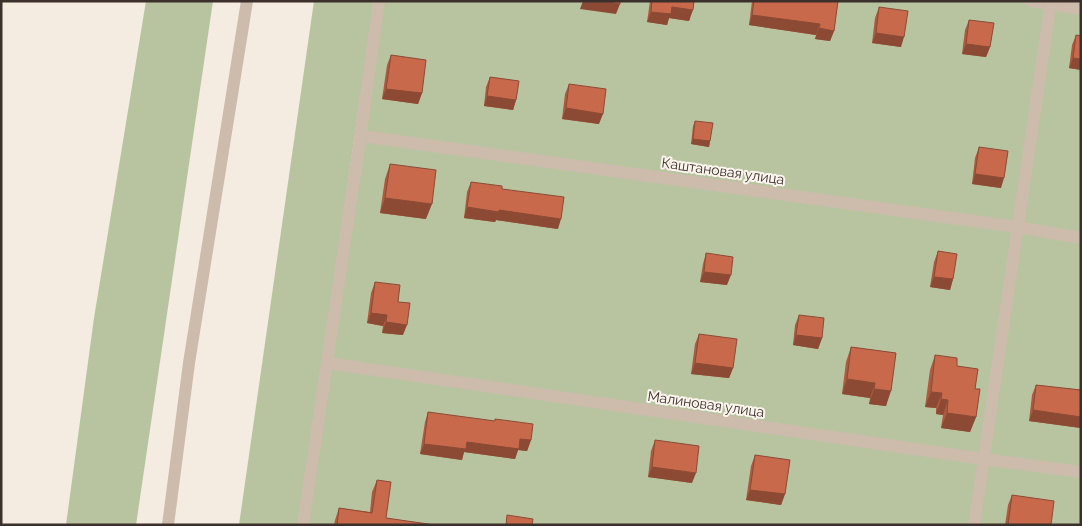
<svg xmlns="http://www.w3.org/2000/svg" width="1082" height="526" font-family="Raleway,sans-serif">
	<rect width="100%" height="100%" fill="#f4ebe1"/>
	<g fill="#b8c4a0">
		<path d="M146 1H213L136 525H66L94 318Z"/>
		<path d="M314 1H374L299 525H239Z"/>
		<path d="M384 1H1081V525H308Z"/>
	</g>
	<g fill="none" stroke-linecap="round" stroke-linejoin="round">
		<g stroke="#cdbbac" stroke-width="12">
			<path d="M1030 1 1081 9"/>
			<path d="M361 136 1017 227 1081 238"/>
			<path d="M327 363 983 459 1081 472"/>
			<path d="M168 525 189 363 247 1"/>
			<path d="M303 525 359 146 379 1"/>
			<path d="M974 525 1051 1"/>
		</g>
	</g>
	<g fill="#ac5a40">
		<path d="M650 1H694L689 21 669 18 667 25 647 22Z"/>
		<path d="M752 1H838L834 31 830 41 815 39 816 35 749 25Z"/>
		<path d="M879 7 901 47 872 43 875 18Z"/>
		<path d="M969 20 990 47 986 57 962 54 965 30Z"/>
		<path d="M1076 35 1081 70 1069 68 1072 45Z"/>
		<path d="M391 55 422 93 418 104 382 99 387 65Z"/>
		<path d="M490 77 516 100 513 110 484 106 486 87Z"/>
		<path d="M569 84 599 124 562 119 565 94Z"/>
		<path d="M695 121 710 141 709 147 691 144 693 126Z"/>
		<path d="M979 147 1001 188 972 184 975 158Z"/>
		<path d="M390 164 426 219 380 213 385 179Z"/>
		<path d="M471 182 502 189 558 229 496 220 495 222 464 218 467 192Z"/>
		<path d="M938 251 953 279 950 290 930 287 934 262Z"/>
		<path d="M706 253 727 285 700 282 703 264Z"/>
		<path d="M375 282 398 302 403 335 382 333 383 326 367 323 371 293Z"/>
		<path d="M799 315 822 338 818 349 793 345 795 325Z"/>
		<path d="M699 334 733 368 729 378 691 374 695 344Z"/>
		<path d="M851 347 896 353 886 406 869 404 870 398 842 394 846 362Z"/>
		<path d="M935 355 957 366 975 389 976 417 970 432 941 428 943 415 936 414V408L925 407 930 370Z"/>
		<path d="M1036 385 1081 390V428L1029 421 1032 395Z"/>
		<path d="M428 412 531 440 527 451 518 450 515 459 464 452 462 460 420 454 425 422Z"/>
		<path d="M655 440 692 483 648 477 651 451Z"/>
		<path d="M755 455 785 494 781 505 746 500 751 466Z"/>
		<path d="M377 480 386 518 435 525H334L335 520 339 508 370 512 372 492Z"/>
		<path d="M1012 495 1051 525H1005L1008 505Z"/>
	</g>
	<g fill="#8c4a34">
		<path d="M583 1H601L620 4 616 14 580 9Z"/>
		<path d="M672 7 693 10 689 21 669 18 667 25 647 22 651 12Z"/>
		<path d="M752 15 820 24 816 35 749 25Z"/>
		<path d="M819 28 834 31 830 41 815 39Z"/>
		<path d="M876 33 904 37 901 47 872 43Z"/>
		<path d="M966 44 990 47 986 57 962 54Z"/>
		<path d="M1073 58 1081 59V70L1069 68Z"/>
		<path d="M386 89 422 93 418 104 382 99Z"/>
		<path d="M487 96 516 100 513 110 484 106Z"/>
		<path d="M566 108 603 114 599 124 562 119Z"/>
		<path d="M693 139 710 141 709 147 691 144Z"/>
		<path d="M975 174 1004 178 1001 188 972 184Z"/>
		<path d="M385 198 432 204 426 219 380 213Z"/>
		<path d="M467 207 499 210 561 219 558 229 496 220 495 222 464 218Z"/>
		<path d="M704 272 731 275 727 285 700 282Z"/>
		<path d="M934 277 953 279 950 290 930 287Z"/>
		<path d="M371 313 387 315 383 326 367 323Z"/>
		<path d="M386 322 407 325 403 335 382 333Z"/>
		<path d="M796 335 822 338 818 349 793 345Z"/>
		<path d="M695 363 733 368 729 378 691 374Z"/>
		<path d="M847 379 875 383 870 398 842 394Z"/>
		<path d="M874 389 891 391 886 406 869 404Z"/>
		<path d="M931 392 942 393 936 408 925 407Z"/>
		<path d="M941 399 948 400 943 415 936 414Z"/>
		<path d="M1033 410 1081 417V428L1029 421Z"/>
		<path d="M947 413 976 417 970 432 941 428Z"/>
		<path d="M520 439 531 440 527 451 518 450 515 459 464 452 462 460 420 454 424 444Z"/>
		<path d="M652 467 696 473 692 483 648 477Z"/>
		<path d="M750 490 785 494 781 505 746 500Z"/>
	</g>
	<g fill="#c8694b" stroke="#8c4a34">
		<path d="M601 1H620V4Z"/>
		<path d="M652 1H694L693 10 672 7 671 14 651 12Z"/>
		<path d="M754 1H838L834 31 819 28 820 24 752 15Z"/>
		<path d="M879 7 908 11 904 37 876 33Z"/>
		<path d="M969 20 994 23 990 47 966 44Z"/>
		<path d="M1076 35 1081 36V59L1073 58Z"/>
		<path d="M391 55 426 60 422 93 386 89Z"/>
		<path d="M490 77 519 81 516 100 487 96Z"/>
		<path d="M569 84 606 89 603 114 566 108Z"/>
		<path d="M695 121 713 123 710 141 693 139Z"/>
		<path d="M979 147 1008 151 1004 178 975 174Z"/>
		<path d="M390 164 436 170 432 204 385 198Z"/>
		<path d="M471 182 502 186V189L564 197 561 219 499 210V212L467 207Z"/>
		<path d="M938 251 957 254 953 279 934 277Z"/>
		<path d="M706 253 733 257 731 275 704 272Z"/>
		<path d="M375 282 400 285 398 302 410 303 407 325 386 322 387 315 371 313Z"/>
		<path d="M799 315 824 318 822 338 796 335Z"/>
		<path d="M699 334 737 339 733 368 695 363Z"/>
		<path d="M851 347 896 353 891 391 874 389 875 383 847 379Z"/>
		<path d="M935 355 957 358V366L978 369 975 389H980L976 417 947 413 948 400 941 399 942 393 931 392Z"/>
		<path d="M1036 385 1081 390V417L1033 410Z"/>
		<path d="M428 412 495 421V419L533 424 531 440 520 439 519 449 467 442 466 449 424 444Z"/>
		<path d="M655 440 699 446 696 473 652 467Z"/>
		<path d="M755 455 790 460 785 494 750 490Z"/>
		<path d="M377 480 391 482 386 518 435 525H337L339 508 372 513Z"/>
		<path d="M1012 495 1054 501 1051 525H1008Z"/>
		<path d="M507 515 533 519 532 525H506Z"/>
	</g>
	<g text-anchor="middle" stroke-width="4" stroke-linejoin="round" paint-order="stroke">
		<g font-size="14" fill="#3b302b" stroke="#fbf5ee">
			<text transform="translate(723 171) rotate(8)" y="5">Каштановая улица</text>
			<text transform="translate(706 404) rotate(8)" y="5">Малиновая улица</text>
		</g>
	</g>
	<rect width="1082" height="526" fill="none" stroke="#3b302b" stroke-width="5"/>
</svg>
